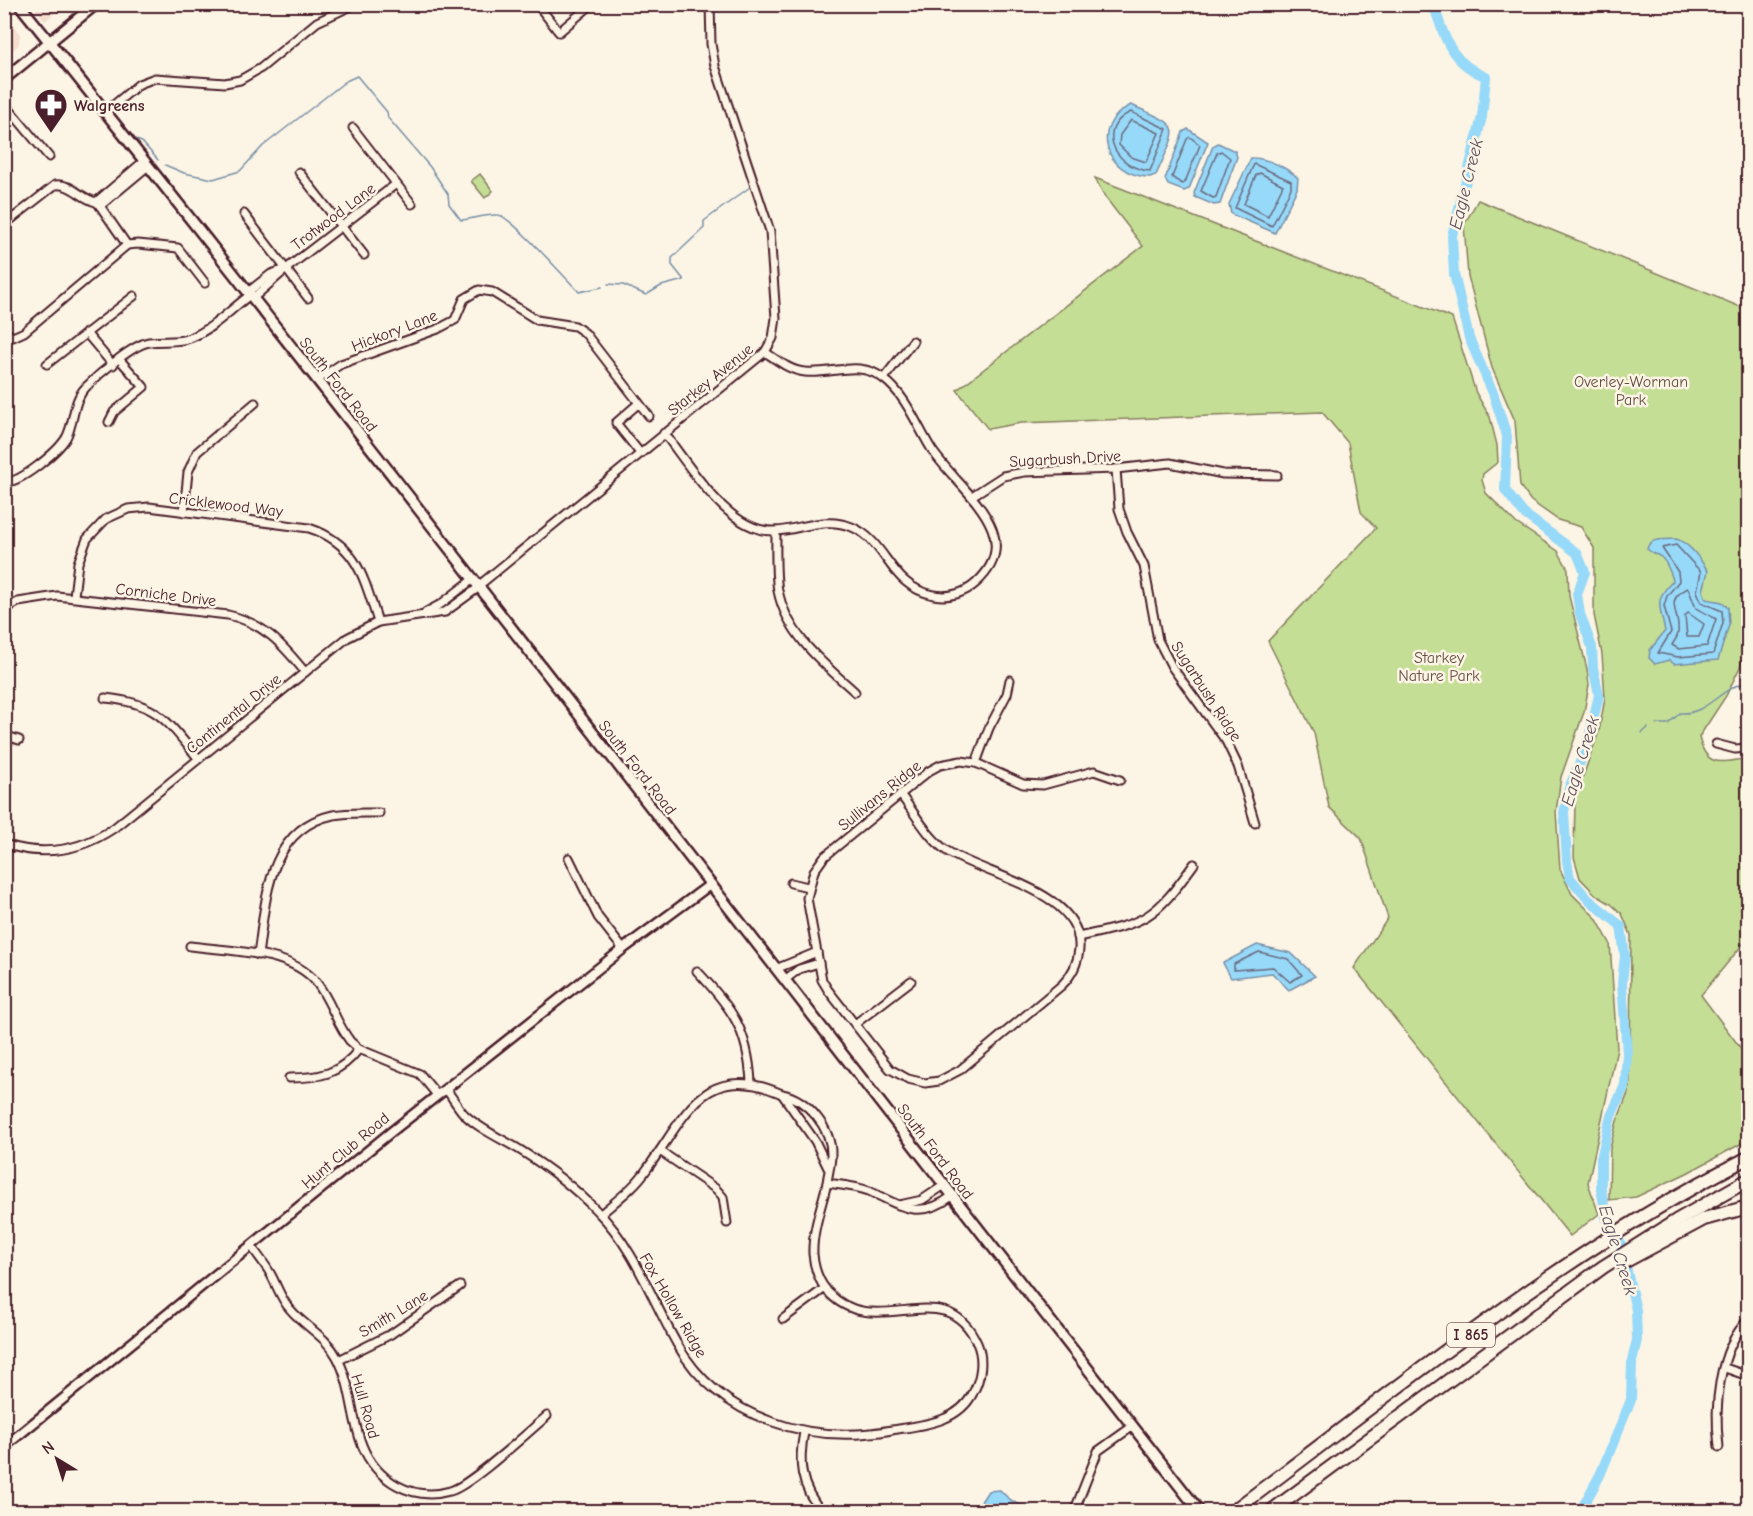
<svg xmlns="http://www.w3.org/2000/svg" width="1753" height="1516" font-family="'Comic Neue',sans-serif">
	<rect width="100%" height="100%" fill="#fcf5e5"/>
	<filter id="ink" filterUnits="userSpaceOnUse"><feTurbulence type="fractalNoise" baseFrequency=".0167" numOctaves="2"/><feDisplacementMap in="SourceGraphic" scale="12" xChannelSelector="R" yChannelSelector="G"/><feConvolveMatrix kernelMatrix="1 2 1 2 8 2 1 2 1" color-interpolation-filters="sRGB"/></filter>
	<g filter="url(#ink)">
		<g fill="#f4dfce">
			<path d="M32 5H65L45 21Z"/>
			<path d="M4 10 20 34 19 45 5 57Z"/>
		</g>
		<g fill="#c4de95" stroke="#877e60" stroke-width="1.5">
			<path d="M480 174 493 191 485 198 471 181Z"/>
			<path d="M1095 178 1452 318 1476 393 1490 417 1497 445 1498 462 1483 474 1482 480 1486 493 1516 523 1558 551 1568 569 1569 596 1587 669 1589 685 1584 712 1561 777 1556 812 1560 869 1572 894 1596 918 1610 943 1617 1049 1588 1183 1599 1214 1570 1236 1354 968 1388 918 1361 838 1329 807 1314 733 1268 641 1376 528 1361 512 1348 443 1322 412 1021 423 988 429 957 390 1143 246 1105 197Z"/>
			<path d="M1478 200 1748 310V579L1741 665 1726 696 1699 737C1706 769 1722 762 1748 758V938L1701 995 1748 1058V1140L1687 1173 1636 1197 1609 1200 1610 1148 1617 1121 1630 1088 1631 935 1622 914 1611 904 1596 895 1580 878 1574 857 1575 799 1599 731 1605 698 1602 654 1594 615V548L1581 527 1558 520 1531 501 1520 486 1515 421 1492 368 1468 276 1464 225Z"/>
		</g>
		<g fill="#97d9f9" stroke="#788fa7" stroke-width="1.5">
			<path d="M1131 105C1185 128 1179 123 1156 175L1150 177C1106 176 1088 126 1131 105Z"/>
			<path d="M1188 129 1208 142 1189 189 1184 191 1168 185 1165 179 1183 132Z"/>
			<path d="M1218 143 1235 151 1237 157 1220 204 1214 205 1195 197 1194 193 1213 146Z"/>
			<path d="M1251 158C1265 157 1288 168 1298 178L1297 189 1275 233 1231 214 1229 204Z"/>
			<path d="M1676 539C1689 542 1701 560 1708 571L1703 591 1706 599 1722 602 1728 607 1729 625 1718 660 1674 664 1669 660 1655 664 1649 658 1650 650 1665 631C1660 607 1653 600 1673 581 1672 575 1666 561 1661 557 1657 554 1652 554 1647 549 1649 537 1666 540 1676 539Z"/>
			<path d="M1257 945 1291 953 1315 976 1289 990 1272 973 1231 978 1223 963Z"/>
			<path d="M1000 1490C1008 1499 1018 1507 1030 1506L1034 1511H975L988 1491Z"/>
		</g>
		<g fill="none" stroke-linecap="round" stroke-linejoin="round">
			<g stroke="#69697d" stroke-width="1.5">
				<path d="M1131 112 1167 129 1150 171C1116 169 1094 128 1131 112Z"/>
				<path d="M1131 120 1159 133 1146 162 1131 157 1119 145 1120 135Z"/>
				<path d="M1190 137 1200 145 1185 182 1182 184 1172 177 1187 139Z"/>
				<path d="M1221 151 1230 158 1216 197 1213 198 1201 191 1217 153Z"/>
				<path d="M1254 164 1291 181V188L1272 226 1235 208Z"/>
				<path d="M1260 173 1283 185 1268 216 1244 204 1256 175Z"/>
				<path d="M1676 545 1701 572 1697 591 1701 602 1722 611 1723 623 1713 654 1678 657 1658 653 1671 632 1664 606 1667 596 1679 581 1678 572 1662 548Z"/>
				<path d="M1688 588 1696 608 1716 619 1707 646 1679 649 1672 645C1674 641 1678 637 1678 633 1681 614 1662 600 1688 588Z"/>
				<path d="M1688 613 1704 624 1699 637H1687L1685 616Z"/>
				<path d="M1259 952 1288 959 1302 975 1290 982 1273 967 1234 970V964Z"/>
			</g>
			<g stroke="#788fa7" stroke-width="1.5">
				<path d="M133 139 142 142 158 160"/>
				<path d="M165 165 184 173 213 179 240 171 263 146 346 81 357 76 387 112 388 118 430 167 448 194 449 204 461 220C474 219 484 214 498 215 510 215 566 279 579 292L602 287"/>
				<path d="M608 284 623 285 646 295 661 286 684 280 672 265V258L704 228V221L750 187"/>
				<path d="M1657 724H1668L1680 713C1707 715 1720 688 1745 683L1748 686"/>
				<path d="M1642 733 1648 728"/>
			</g>
			<path stroke="#97d9f9" stroke-width="10" d="M1433 4C1446 40 1449 61 1486 77L1482 117 1452 236 1454 274 1469 338 1493 393 1507 436 1505 490 1523 513 1577 553 1585 572 1577 594 1580 614 1592 647 1593 668 1599 695 1587 746 1569 788 1564 812 1567 861 1570 878 1587 898 1621 926 1625 956 1622 983 1627 1053 1625 1085 1611 1116 1606 1137 1601 1159V1189L1607 1220 1614 1226 1621 1245 1636 1310 1637 1340 1632 1361 1631 1400 1600 1475 1580 1512"/>
			<g stroke="#4a1f2b" stroke-width="11">
				<g id="minor">
					<path d="M537 4 559 32 592 4"/>
					<path d="M4 103 49 157"/>
					<path d="M104 113 139 84 155 78 225 83 240 80 261 68 317 22 355 4"/>
					<path d="M353 128 412 204"/>
					<path d="M299 172 364 255"/>
					<path d="M96 202 144 161"/>
					<path d="M98 203 127 245"/>
					<path d="M100 206 148 166"/>
					<path d="M244 214 308 298"/>
					<path d="M4 225 55 185C72 183 80 198 96 202"/>
					<path d="M127 245 138 244 178 248 205 283"/>
					<path d="M248 292 271 274 283 270"/>
					<path d="M253 298 286 269 396 184"/>
					<path d="M4 331 13 337 24 332 127 245"/>
					<path d="M86 333 113 365"/>
					<path d="M47 364 134 296"/>
					<path d="M884 378 913 341"/>
					<path d="M317 380 341 364 438 329 455 320 464 299 479 290 492 292 537 320 575 326 585 333 649 416"/>
					<path d="M639 403 616 423 640 453"/>
					<path d="M109 422 114 412 144 387 120 360"/>
					<path d="M664 433C690 466 729 534 776 531 803 529 825 516 852 527 888 542 889 587 934 595 949 598 965 593 976 583 1030 535 957 488 932 450 918 428 906 395 884 379 860 359 832 375 805 372 790 371 777 360 765 352"/>
					<path d="M1116 469 1119 509 1127 532 1144 566 1158 640 1172 667 1226 741 1238 766 1255 823"/>
					<path d="M4 482C20 484 58 451 66 438 75 422 72 401 86 387 99 374 132 345 149 342 163 340 178 343 190 338 213 329 231 309 250 295"/>
					<path d="M972 496 1003 476 1024 472 1116 469 1170 463 1223 474 1277 475"/>
					<path d="M184 512 188 472 197 452 255 403"/>
					<path d="M776 531C776 550 775 572 778 591 787 635 824 664 855 692"/>
					<path d="M477 587 765 352 773 338 776 318 770 231 715 66 711 44 710 4"/>
					<path d="M74 596 78 563 87 539 106 519 128 509 149 507 309 528C358 544 364 579 378 622"/>
					<path d="M4 610 18 602 57 596 228 615C264 623 283 645 305 672"/>
					<path d="M426 612 441 604 472 580"/>
					<path d="M105 698C158 703 166 720 198 758"/>
					<path d="M4 735 19 740"/>
					<path d="M1716 744 1735 749 1748 748"/>
					<path d="M976 763 989 728 1007 694 1010 680"/>
					<path d="M900 794C914 812 928 838 947 851 985 876 1083 891 1079 949 1078 963 1072 975 1062 985L960 1070 939 1081 925 1083 908 1079 890 1069 828 990 822 980 807 898 814 871 824 857 929 771 940 765 961 761 976 763 1023 784 1043 785 1094 771 1120 780"/>
					<path d="M4 844C43 857 80 851 114 828L347 638 378 622 445 612 478 588"/>
					<path d="M569 858 598 917 623 949"/>
					<path d="M791 883 808 887"/>
					<path d="M1078 937C1147 922 1153 921 1194 864"/>
					<path d="M190 946C227 951 290 950 316 982 330 999 336 1023 350 1041L359 1049 420 1074 437 1095"/>
					<path d="M258 955C266 901 267 829 333 815 348 812 364 813 379 813"/>
					<path d="M778 968 817 952"/>
					<path d="M697 971C732 1008 748 1030 751 1082"/>
					<path d="M786 979 799 969 819 963"/>
					<path d="M855 1024 911 981"/>
					<path d="M289 1078C320 1078 340 1074 359 1049"/>
					<path d="M446 1089C452 1097 457 1106 464 1114 479 1129 502 1139 520 1150 549 1168 574 1187 597 1211 634 1247 652 1300 677 1344 720 1420 811 1445 892 1430 922 1425 958 1423 973 1393 981 1378 984 1359 977 1343 945 1271 876 1344 828 1292 819 1282 814 1267 813 1254 812 1231 822 1205 827 1183"/>
					<path d="M660 1151 716 1189 723 1197 727 1223"/>
					<path d="M828 1168 815 1141 782 1094C807 1099 832 1128 831 1155 831 1164 828 1174 827 1183 841 1185 856 1186 869 1191 901 1206 920 1221 952 1196"/>
					<path d="M899 1205 922 1200 943 1186"/>
					<path d="M601 1214C617 1200 635 1187 647 1169 686 1116 704 1059 782 1094"/>
					<path d="M252 1247C258 1256 265 1264 270 1273 277 1285 280 1298 290 1309 305 1327 326 1336 337 1357 352 1385 351 1417 362 1445 376 1480 412 1502 450 1491 470 1486 528 1432 547 1416"/>
					<path d="M783 1319 825 1288"/>
					<path d="M339 1360 391 1334 460 1286"/>
					<path d="M1725 1368 1748 1376"/>
					<path d="M804 1432C798 1463 800 1486 822 1512"/>
					<path d="M1719 1447C1714 1408 1718 1350 1748 1320"/>
					<path d="M1074 1512 1098 1451 1133 1426"/>
				</g>
			</g>
			<g stroke="#4a1f2b" stroke-width="13">
				<path id="tertiary" d="M4 1447 391 1132 623 949 711 884"/>
			</g>
			<g stroke="#4a1f2b" stroke-width="14">
				<g id="secondary">
					<path d="M19 4C419 502 805 1010 1200 1512"/>
					<path d="M4 79 96 4"/>
				</g>
			</g>
			<g stroke="#4a1f2b" stroke-width="16">
				<g id="motorway">
					<path d="M1622 1263 1704 1219 1748 1207"/>
					<path d="M1232 1512C1399 1388 1562 1252 1748 1158"/>
					<path d="M1270 1512 1603 1267 1676 1221 1748 1180"/>
				</g>
			</g>
			<use href="#minor" stroke="#fcf5e5" stroke-width="7"/>
			<use href="#tertiary" stroke="#fcf5e5" stroke-width="8"/>
			<use href="#secondary" stroke="#fcf5e5" stroke-width="9"/>
			<use href="#motorway" stroke="#fcf5e5" stroke-width="12"/>
		</g>
	</g>
	<defs>
		<g id="pharmacy-pin" transform="scale(1.725)"><path d="M0 17L-7.5 6A9.5 9.5 0 1 1 7.5 6Z" fill="#4a1f2b" stroke="#fcf5e5"/><path d="M-2-6h4v4h4v4h-4v4h-4v-4h-4v-4h4Z" fill="#fff"/></g>
	</defs>
	<g fill-rule="evenodd">
		<use href="#pharmacy-pin" x="51" y="105"/>
	</g>
	<g text-anchor="middle" stroke-width="5" stroke-linejoin="round" paint-order="stroke">
		<rect fill="#fcf5e5" stroke="#7f5f63" stroke-width="1.5" x="1447" y="1323" width="48" height="24" rx="4.5"/>
		<g font-size="15" font-weight="bold" fill="#4a1f2b">
			<text x="1471" y="1340">I 865</text>
		</g>
		<g font-size="16" font-weight="bold" fill="#4a1f2b" stroke="#fcf5e5" text-anchor="start">
			<text x="74" y="111">Walgreens</text>
		</g>
		<g font-size="16" fill="#4a1f2b" stroke="#fcf5e5">
			<text transform="translate(333 216) rotate(-37)" y="6">Trotwood Lane</text>
			<text transform="translate(394 330) rotate(-21)" y="6">Hickory Lane</text>
			<text transform="translate(710 379) rotate(-39)" y="6">Starkey Avenue</text>
			<text transform="translate(339 384) rotate(52)" y="6">South Ford Road</text>
			<text transform="translate(1065 458) rotate(-3)" y="6">Sugarbush Drive</text>
			<text transform="translate(226 504) rotate(7)" y="6">Cricklewood Way</text>
			<text transform="translate(166 594) rotate(7)" y="6">Corniche Drive</text>
			<text transform="translate(1207 691) rotate(57)" y="6">Sugarbush Ridge</text>
			<text transform="translate(233 713) rotate(-39)" y="6">Continental Drive</text>
			<text transform="translate(638 767) rotate(52)" y="6">South Ford Road</text>
			<text transform="translate(879 795) rotate(-39)" y="6">Sullivans Ridge</text>
			<text transform="translate(345 1150) rotate(-40)" y="6">Hunt Club Road</text>
			<text transform="translate(936 1151) rotate(53)" y="6">South Ford Road</text>
			<text transform="translate(674 1305) rotate(60)" y="6">Fox Hollow Ridge</text>
			<text transform="translate(393 1313) rotate(-31)" y="6">Smith Lane</text>
			<text transform="translate(366 1406) rotate(74)" y="6">Hull Road</text>
		</g>
		<g font-size="16" fill="#684f46" stroke="#fcf5e5">
			<text x="1631" y="387">Overley-Worman<tspan x="1631" dy="18">Park</tspan></text>
			<text x="1439" y="663">Starkey<tspan x="1439" dy="18">Nature Park</tspan></text>
		</g>
		<g font-size="18" font-style="italic" fill="#5d4e5e" stroke="#fcf5e5">
			<text transform="translate(1466 184) rotate(-76)" y="6">Eagle Creek</text>
			<text transform="translate(1580 761) rotate(-73)" y="6">Eagle Creek</text>
			<text transform="translate(1618 1250) rotate(73)" y="6">Eagle Creek</text>
		</g>
	</g>
	<rect width="1753" height="1516" fill="none" stroke="#fcf5e5" stroke-width="24"/>
	<rect x="12" y="12" width="1729" height="1492" fill="none" stroke="#4a1f2b" stroke-width="2" filter="url(#ink)"/>
	<g transform="translate(57 1459) rotate(322)" stroke="#fcf5e5" stroke-width="4.5" paint-order="stroke">
	<path d="M0-4.5L10 22L0 15L-10 22Z" fill="#4a1f2b"/>
	<text y="-9" font-size="16" font-weight="bold" text-anchor="middle" fill="#4a1f2b">N</text>
	</g>
</svg>
